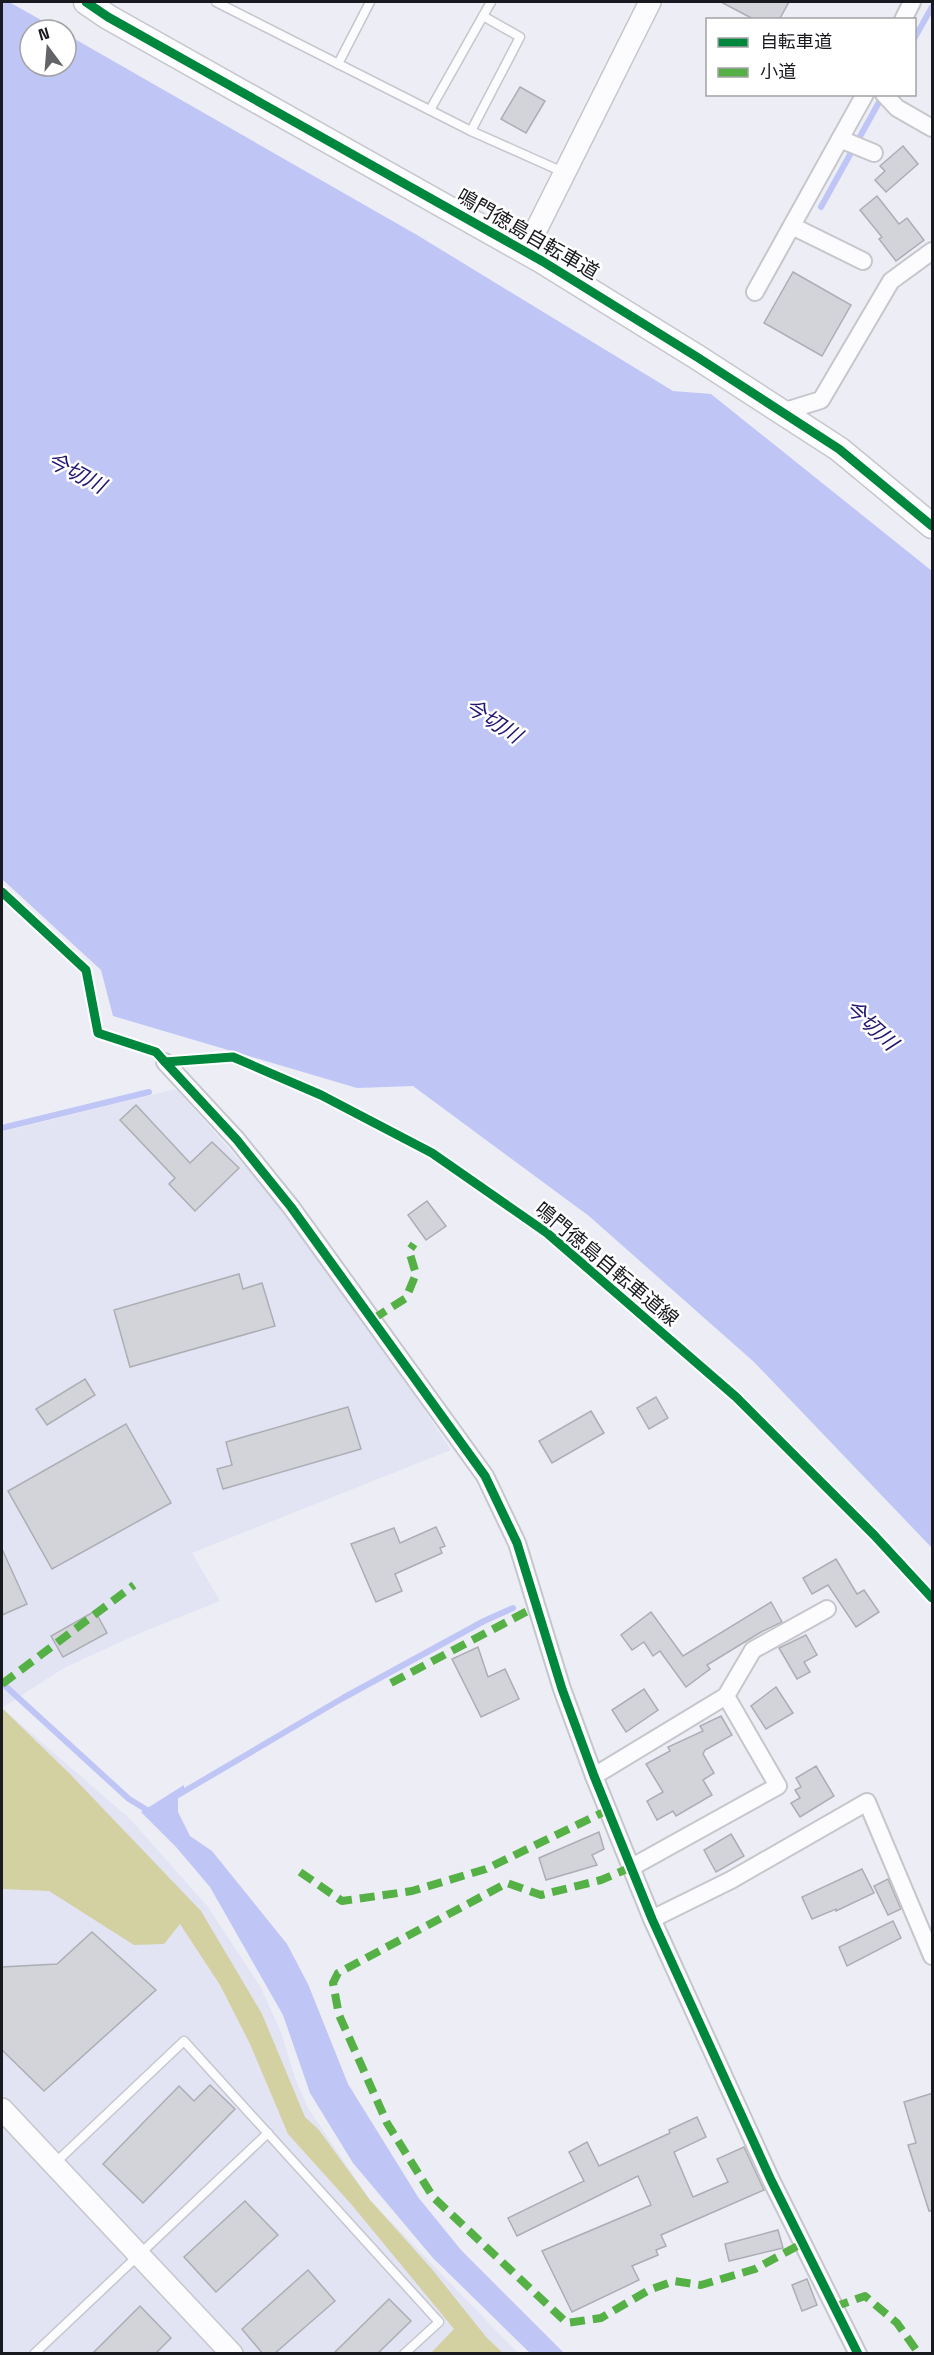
<svg xmlns="http://www.w3.org/2000/svg" width="934" height="2355" font-family="'Space Grotesk','Noto Sans JP',sans-serif">
	<rect width="100%" height="100%" fill="#ecedf5"/>
	<g fill="#e2e4f4">
		<path d="M176 1089 289 1216 373 1333 451 1450 192 1553 220 1601 140 1633 64 1668 2 1708V1132Z"/>
		<path d="M2 1708 130 1819 208 1907 260 1986 281 2032 295 2078 308 2108 370 2200 518 2353H2Z"/>
	</g>
	<path fill="#d3d1a1" d="M2 1708 70 1774 201 1911 262 2014 305 2117 319 2130 370 2200 431 2268 487 2338 503 2353H431L454 2329 351 2204 288 2134 250 2044 220 1985 180 1924 164 1944 134 1945 49 1891 2 1889Z"/>
	<g fill="#bfc6f6">
		<path d="M2 2H9L59 30H30V66H66V34L417 235 673 391 711 394 932 571V1548L754 1362 589 1216 413 1086 357 1088 113 1016 101 970 2 879Z"/>
		<path d="M184 1785V1794L178 1798V1812L190 1836 212 1851 287 1944 308 1984 348 2084 418 2197 461 2250 564 2353H530L433 2258 353 2163 310 2093 283 2015 210 1887 176 1847 141 1812Z"/>
	</g>
	<g fill="none" stroke-linecap="round" stroke-linejoin="round">
		<g stroke="#bfc6f6" stroke-width="6">
			<path d="M914 39 932 7"/>
			<path d="M821 207 883 95"/>
			<path d="M2 1128 149 1092"/>
			<path d="M2 1683 129 1799 152 1813"/>
			<path d="M178 1795 343 1698 484 1621 513 1608"/>
		</g>
	</g>
	<g fill="#d3d4da" stroke="#adaeb4" stroke-width="1.5">
		<path d="M721 2H789L779 20H755Z"/>
		<path d="M520 87 545 101 526 133 501 119Z"/>
		<path d="M903 146 918 164 886 192 875 180 885 171 880 166Z"/>
		<path d="M877 196 899 224 907 218 924 240 896 261 879 239 882 237 860 210Z"/>
		<path d="M793 272 851 305 822 356 764 323Z"/>
		<path d="M136 1105 190 1163 212 1142 239 1168 195 1211 169 1184 175 1178 120 1120Z"/>
		<path d="M427 1201 446 1226 426 1240 408 1215Z"/>
		<path d="M239 1274 243 1289 262 1283 275 1326 130 1367 114 1310Z"/>
		<path d="M85 1379 95 1395 47 1425 36 1409Z"/>
		<path d="M656 1397 668 1418 649 1429 637 1408Z"/>
		<path d="M348 1407 361 1449 223 1489 217 1469 232 1465 226 1442Z"/>
		<path d="M591 1411 604 1433 552 1463 539 1441Z"/>
		<path d="M126 1424 171 1503 52 1569 8 1491Z"/>
		<path d="M436 1527 445 1546 440 1548 442 1553 395 1574 402 1591 376 1602 351 1544 394 1528 400 1543Z"/>
		<path d="M2 1549 27 1604 2 1615Z"/>
		<path d="M836 1559 857 1594 864 1590 879 1612 856 1627 828 1585 812 1594 803 1578Z"/>
		<path d="M771 1602 782 1622 761 1632 707 1665 710 1669 686 1687 660 1651 653 1656 644 1642 632 1650 621 1635 651 1612 683 1656Z"/>
		<path d="M95 1611 107 1633 63 1657 51 1636Z"/>
		<path d="M806 1635 817 1655 804 1662 810 1672 797 1679 779 1648Z"/>
		<path d="M478 1647 488 1677 505 1669 519 1699 481 1717 452 1659Z"/>
		<path d="M776 1687 793 1713 766 1729 751 1706Z"/>
		<path d="M644 1689 658 1710 626 1732 612 1710Z"/>
		<path d="M721 1716 732 1735 705 1750 703 1754 714 1773 703 1780 712 1795 676 1816 673 1811 657 1820 647 1801 663 1792 646 1764 670 1751 668 1747 703 1731 700 1726Z"/>
		<path d="M816 1766 834 1796 800 1817 791 1803 800 1798 795 1790 801 1787 796 1778Z"/>
		<path d="M599 1832 604 1849 592 1855 597 1865 546 1880 539 1858Z"/>
		<path d="M731 1834 744 1856 716 1872 704 1850Z"/>
		<path d="M862 1869 874 1893 836 1911V1909L812 1919 802 1897Z"/>
		<path d="M888 1879 901 1909 888 1915 874 1886Z"/>
		<path d="M893 1921 901 1938 847 1966 839 1947Z"/>
		<path d="M92 1932 156 1990 44 2091 2 2050V1967L57 1964Z"/>
		<path d="M210 2085 235 2109 143 2203 103 2164 179 2086 194 2101Z"/>
		<path d="M933 2093V2210L929 2211 908 2145 916 2143 904 2102Z"/>
		<path d="M697 2117 706 2137 674 2152 693 2197 728 2182 717 2159 744 2147 764 2190 661 2235 666 2246 656 2250 658 2255 632 2266 639 2280 572 2312 542 2251 651 2205 638 2176 517 2236 508 2218 584 2181 569 2152 587 2142 599 2166 670 2133 669 2130Z"/>
		<path d="M245 2201 278 2235 216 2292 184 2257Z"/>
		<path d="M778 2230 783 2248 729 2261 725 2244Z"/>
		<path d="M308 2270 335 2301 274 2354H263L242 2329Z"/>
		<path d="M807 2279 817 2305 802 2311 792 2285Z"/>
		<path d="M389 2299 411 2321 377 2354H333Z"/>
		<path d="M140 2306 171 2338 155 2354H92Z"/>
	</g>
	<g fill="none" stroke-linecap="round" stroke-linejoin="round">
		<g stroke="#c6c7cd" stroke-width="11">
			<g id="service">
				<path d="M216 2 471 131 563 172"/>
				<path d="M338 64 370 2"/>
				<path d="M430 110 483 16"/>
				<path d="M471 131 520 37 483 16 491 2"/>
				<path d="M54 2164 184 2041 439 2322 404 2354"/>
				<path d="M34 2354 268 2133"/>
			</g>
		</g>
		<g stroke="#c6c7cd" stroke-width="20">
			<g id="minor">
				<path d="M903 20 912 2"/>
				<path d="M884 94 897 108 932 128"/>
				<path d="M840 139 874 153"/>
				<path d="M792 226 863 261"/>
				<path d="M755 292 865 94"/>
				<path d="M782 412 821 400 891 281 932 251"/>
				<path d="M165 1062 237 1140 291 1207 485 1476 517 1543 562 1689 594 1776 652 1919 771 2180 858 2354"/>
				<path d="M594 1776 726 1696 753 1650 827 1609"/>
				<path d="M632 1867 778 1786 726 1696"/>
				<path d="M652 1919 731 1880 867 1802 932 1956"/>
			</g>
		</g>
		<g stroke="#c6c7cd" stroke-width="24">
			<g id="tertiary">
				<path d="M525 252 650 2"/>
				<path d="M2 2109 232 2354"/>
			</g>
		</g>
		<g stroke="#c6c7cd" stroke-width="27">
			<path id="secondary" d="M86 2 108 17 542 261 697 357 839 449 932 526"/>
		</g>
		<use href="#service" stroke="#fcfcfe" stroke-width="8"/>
		<use href="#minor" stroke="#fcfcfe" stroke-width="16"/>
		<use href="#tertiary" stroke="#fcfcfe" stroke-width="21"/>
		<use href="#secondary" stroke="#fcfcfe" stroke-width="24"/>
		<g stroke="#55b145" stroke-width="8" stroke-dasharray="15 8" stroke-linecap="butt">
			<path d="M373 1319 406 1298 416 1274 409 1251 414 1244"/>
			<path d="M391 1683 537 1606"/>
			<path d="M2 1684 134 1585"/>
			<path d="M632 1867 601 1880 541 1895 507 1883 338 1973 333 1983 339 2015 387 2123 433 2197 567 2323 601 2318 649 2290 674 2281 701 2285 755 2269 803 2243"/>
			<path d="M300 1872 342 1901 412 1891 486 1869 608 1810"/>
			<path d="M834 2307 865 2296 897 2323 919 2354"/>
		</g>
		<g stroke="#fff" stroke-width="13">
			<g id="cycleway">
				<path d="M86 2 108 17 542 261 697 357 839 449 932 526"/>
				<path d="M2 892 86 970 98 1033 156 1052 165 1062 233 1057 321 1095 432 1153 547 1233 736 1397 874 1535 932 1598"/>
				<path d="M165 1062 237 1140 291 1207 485 1476 517 1543 562 1689 594 1776 652 1919 771 2180 858 2354"/>
			</g>
		</g>
		<use href="#cycleway" stroke="#00873e" stroke-width="9"/>
	</g>
	<g text-anchor="middle" stroke-width="5" stroke-linejoin="round" paint-order="stroke">
		<g font-size="20" fill="#191a1f" stroke="#fff">
			<text transform="translate(528 234) rotate(30)" y="7">鳴門徳島自転車道</text>
			<text transform="translate(607 1264) rotate(40)" y="7">鳴門徳島自転車道線</text>
		</g>
		<g font-size="21" font-style="italic" fill="#211671" stroke="#fff">
			<text transform="translate(76 473) rotate(28)" y="7">今切川</text>
			<text transform="translate(493 721) rotate(33)" y="7">今切川</text>
			<text transform="translate(871 1025) rotate(43)" y="7">今切川</text>
		</g>
	</g>
	<rect width="934" height="2355" fill="none" stroke="#191a1f" stroke-width="6"/>
	<rect x="706" y="18" width="210" height="78" fill="#ffffff" stroke="#a3a3a5" stroke-width="1.5"/>
	<rect x="718" y="38" width="30" height="9" fill="#00873e" stroke="#a3a3a5" stroke-width="1.5"/>
	<text x="760" y="48" font-size="18" fill="#191a1f">自転車道</text>
	<rect x="718" y="68" width="30" height="9" fill="#55b145" stroke="#a3a3a5" stroke-width="1.5"/>
	<text x="760" y="78" font-size="18" fill="#191a1f">小道</text>
	<g transform="translate(48 48) rotate(344)"><circle r="28" fill="#ffffff" stroke="#a3a3a5" stroke-width="1.5"/>
	<path d="M0-4.5L10 22L0 15L-10 22Z" fill="#63646a"/>
	<text y="-9" font-size="16" font-weight="bold" text-anchor="middle" fill="#191a1f">N</text>
	</g>
</svg>
